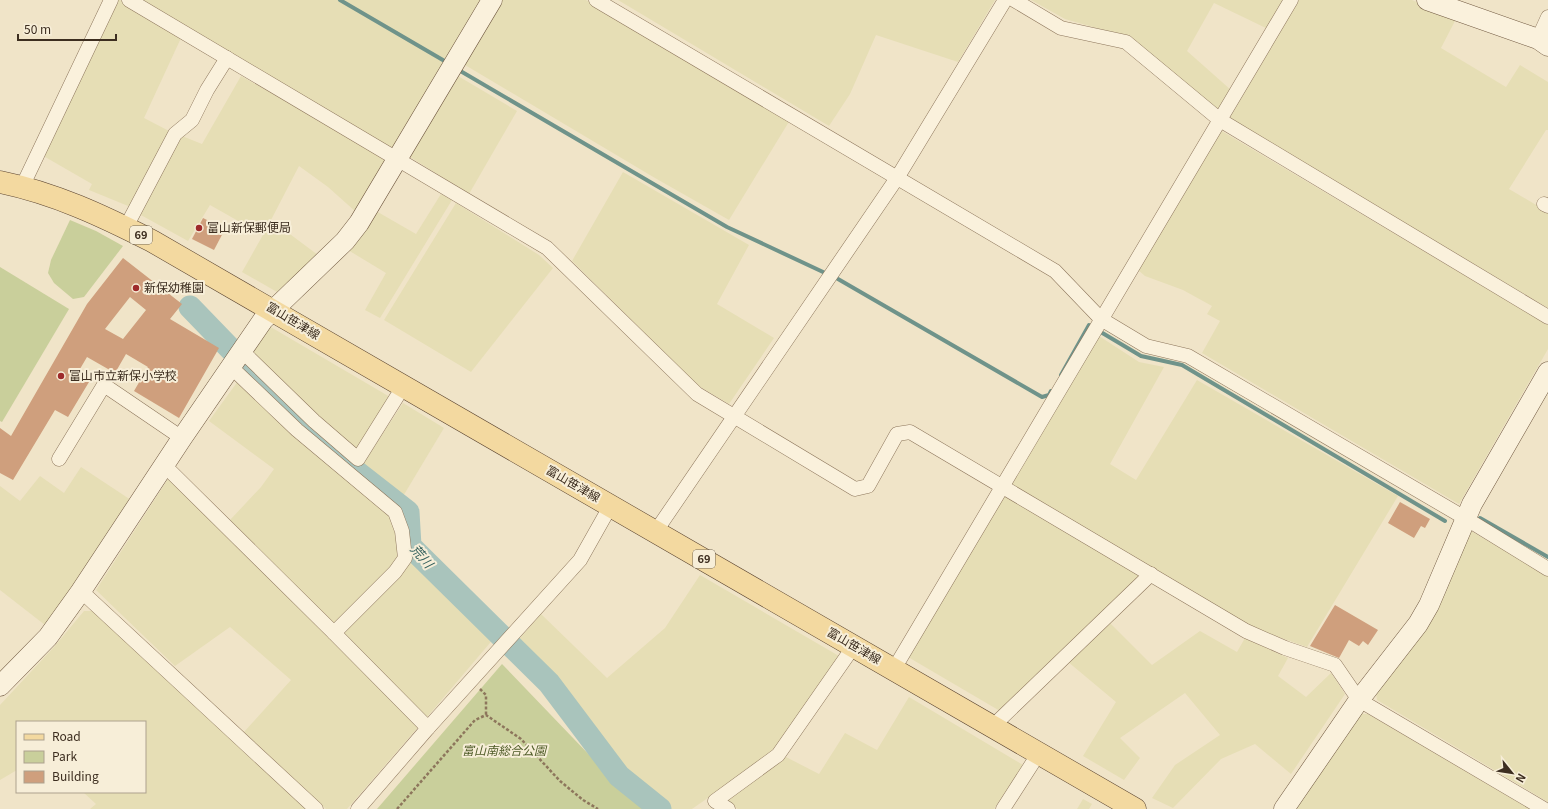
<svg xmlns="http://www.w3.org/2000/svg" width="1548" height="809" font-family="Georgia,'Noto Sans JP',serif">
	<rect width="100%" height="100%" fill="#f0e4c8"/>
	<g fill="#e6deb5">
		<path d="M116 0H120L181 38 144 118 171 132 133 208 89 190 92 184 40 154Z"/>
		<path d="M141 0H483L393 150Z"/>
		<path d="M502 0H586L790 120 729 220 655 178 465 65Z"/>
		<path d="M618 0H995L958 62 876 35 850 94 829 126Z"/>
		<path d="M1031 0H1285L1268 29 1214 3 1187 51 1231 90 1219 111 1128 37 1065 19Z"/>
		<path d="M1299 0H1412L1456 19 1441 48 1506 87 1520 65 1548 82V130H1546L1509 189 1548 212V308L1229 119Z"/>
		<path d="M241 76 388 159 356 212 328 187 299 166 271 220 318 255 277 292 242 272 263 235 210 205 188 241 139 214 182 136 202 144Z"/>
		<path d="M458 76 517 111 469 194 410 157Z"/>
		<path d="M1220 130 1548 325V349L1459 504 1202 353 1220 321 1207 314 1212 306 1183 290 1145 276 1138 270Z"/>
		<path d="M623 172 749 245 717 304 774 338 729 404 697 385 572 261Z"/>
		<path d="M441 194 452 200 380 318 365 310 386 273 348 250 376 211 416 234Z"/>
		<path d="M456 203 539 255 553 268 471 372 384 320Z"/>
		<path d="M269 326 390 397 358 451 251 355Z"/>
		<path d="M1099 336 1139 362 1164 367 1110 464 1136 480 1197 380 1398 496 1307 647 1253 628 1010 483Z"/>
		<path d="M238 381 391 513 396 526 399 561 334 626 230 520 261 487 274 469 209 421Z"/>
		<path d="M403 403 444 428 402 498 363 464Z"/>
		<path d="M81 467 134 502 45 625 0 590V486L20 501 40 476 64 493Z"/>
		<path d="M168 479 419 726 347 809H326L244 732 291 680 230 627 175 666 96 590Z"/>
		<path d="M1005 494 1140 575 1000 711 908 657Z"/>
		<path d="M1471 531 1548 576V802L1377 700 1376 692Z"/>
		<path d="M413 555 495 637 427 717 340 633Z"/>
		<path d="M700 575 839 656 775 751 692 809H670L622 770 551 679 515 644 541 614 607 678 665 628Z"/>
		<path d="M84 611H93L307 809H90L96 804 83 792H145V722H17V770L0 780V705L54 647Z"/>
		<path d="M1108 621 1152 665 1200 631 1237 652 1245 638 1288 658 1278 676 1306 697 1331 673 1345 694 1291 774 1255 744 1221 759 1173 808 1152 798 1175 765 1220 735 1185 693 1120 738 1140 758 1124 780 1083 756 1116 702 1067 661Z"/>
		<path d="M909 697 1023 765 994 809H738L728 803V798L786 757 819 774 845 733 877 750Z"/>
		<path d="M1358 714H1368L1530 809H1294Z"/>
		<path d="M1083 799 1092 804 1089 809H1077Z"/>
	</g>
	<g fill="#c9cf9b">
		<path d="M70 220 96 231 123 246 84 297 73 299 54 283 48 273 51 260Z"/>
		<path d="M0 267 69 309 2 422 0 421Z"/>
		<path d="M502 664 597 763 651 809H377Z"/>
	</g>
	<g fill="none" stroke-linecap="round" stroke-linejoin="round">
		<g stroke="#6f938a" stroke-width="4">
			<path d="M340 0 448 63"/>
			<path d="M457 69 727 227 838 279 1042 397 1049 395 1051 391"/>
			<path d="M1061 375 1089 325 1141 356 1182 365 1445 521"/>
			<path d="M1480 518 1548 557"/>
		</g>
		<path stroke="#a9c4bc" stroke-width="23" d="M190 307 326 448 408 512 410 546 549 683 619 776 660 809"/>
	</g>
	<g fill="#cf9f7d" fill-rule="evenodd">
		<path d="M203 218 225 229 214 250 192 239Z"/>
		<path d="M123 258 182 304 170 319 219 348 179 418 134 391 148 367 126 354 115 373 87 357 77 374 89 382 68 417 55 410 13 480 0 473V428L11 436 87 304ZM130 297 146 310 123 339 105 329Z"/>
		<path d="M1400 502 1430 519 1425 528 1421 526 1414 538 1388 523Z"/>
		<path d="M1335 605 1378 630 1368 645 1363 641 1359 646 1349 640 1339 658 1310 646Z"/>
	</g>
	<g fill="none" stroke-linecap="round" stroke-linejoin="round">
		<g stroke="#8d765c" stroke-width="15">
			<g id="street">
				<path d="M129 0 547 248 697 394 855 489 868 486 897 434 910 432 1246 631 1285 648 1335 665 1359 700 1544 809"/>
				<path d="M596 0 1055 271 1101 319 1146 346 1188 356 1465 518 1548 569"/>
				<path d="M1014 0 1061 28 1126 42 1220 120 1548 317"/>
				<path d="M1538 39 1548 17"/>
				<path d="M22 187 111 0"/>
				<path d="M1544 204 1548 206"/>
				<path d="M126 227 175 134 192 120 207 90 227 58"/>
				<path d="M242 351 314 421 358 459 403 387"/>
				<path d="M59 459 104 385 182 438"/>
				<path d="M164 465 334 633 395 572 405 558 402 531 395 512 297 430 231 367"/>
				<path d="M656 531 897 178 1005 0"/>
				<path d="M81 591 316 809"/>
				<path d="M334 633 428 728"/>
				<path d="M894 669 1291 0"/>
				<path d="M993 726 1151 574"/>
				<path d="M358 809 428 728 580 560 611 505"/>
				<path d="M728 809 715 801 778 755 854 646"/>
				<path d="M1003 809 1039 753"/>
			</g>
		</g>
		<g stroke="#6f573f" stroke-width="21">
			<g id="secondary">
				<path d="M1427 0 1538 39 1548 46"/>
				<path d="M0 686 48 637 81 591 182 438 263 320 345 241 359 223 492 0"/>
				<path d="M1284 809 1359 700 1418 624 1429 605 1472 504 1548 372"/>
			</g>
		</g>
		<g stroke="#5b4430" stroke-width="23">
			<path id="primary" d="M0 182C54 193 103 216 152 241L1135 809"/>
		</g>
		<g stroke="#8d765c" stroke-width="2.5" stroke-dasharray="3 2" stroke-linecap="butt">
			<path d="M480 689 486 695V715"/>
			<path d="M397 809 475 720 486 715 521 739 560 781 583 800 598 809"/>
		</g>
		<use href="#street" stroke="#faf1dc" stroke-width="14"/>
		<use href="#secondary" stroke="#faf1dc" stroke-width="20"/>
		<use href="#primary" stroke="#f3d9a0" stroke-width="22"/>
	</g>
	<g fill="#9e2a2b" stroke="#f7eed8" stroke-width="1.5">
		<circle cx="199" cy="228" r="4"/>
		<circle cx="136" cy="288" r="4"/>
		<circle cx="61" cy="376" r="4"/>
	</g>
	<g text-anchor="middle" stroke-width="4" stroke-linejoin="round" paint-order="stroke">
		<g fill="#f7eed8" stroke="#756857" stroke-width="1">
			<rect x="130" y="226" width="22" height="18" rx="3"/>
			<rect x="693" y="550" width="22" height="18" rx="3"/>
		</g>
		<g font-size="11" font-weight="bold" fill="#3d2e20">
			<text x="141" y="239">69</text>
			<text x="704" y="563">69</text>
		</g>
		<g font-size="12" fill="#3d2e20" stroke="#f7eed8" text-anchor="start">
			<text x="207" y="232">富山新保郵便局</text>
			<text x="144" y="292">新保幼稚園</text>
			<text x="69" y="380">富山市立新保小学校</text>
		</g>
		<g font-size="12" fill="#3d2e20" stroke="#f7eed8">
			<text transform="translate(293 321) rotate(31)" y="4">富山笹津線</text>
			<text transform="translate(573 484) rotate(30)" y="4">富山笹津線</text>
			<text transform="translate(854 646) rotate(30)" y="4">富山笹津線</text>
		</g>
		<g font-size="12" font-style="italic" fill="#4d5a26" stroke="#f7eed8">
			<text x="504" y="755">富山南総合公園</text>
		</g>
		<g font-size="13" font-style="italic" fill="#2f5d5a" stroke="#f7eed8">
			<text transform="translate(422 556) rotate(49)" y="5">荒川</text>
		</g>
	</g>
	<rect x="16" y="721" width="130" height="72" fill="#f7eed8" stroke="#ada18e"/>
	<rect x="24" y="734" width="20" height="6" fill="#f3d9a0" stroke="#ada18e"/>
	<text x="52" y="741" font-size="12" fill="#3d2e20">Road</text>
	<rect x="24" y="751" width="20" height="12" fill="#c9cf9b" stroke="#ada18e"/>
	<text x="52" y="761" font-size="12" fill="#3d2e20">Park</text>
	<rect x="24" y="771" width="20" height="12" fill="#cf9f7d" stroke="#ada18e"/>
	<text x="52" y="781" font-size="12" fill="#3d2e20">Building</text>
	<g transform="translate(1512 773) rotate(120)" stroke="#f7eed8" stroke-width="3" paint-order="stroke">
	<path d="M0-3L7 15L0 10L-7 15Z" fill="#3d2e20"/>
	<text y="-6" font-size="11" font-weight="bold" text-anchor="middle" fill="#3d2e20">N</text>
	</g>
	<path d="M18 34v6h98v-6" fill="none" stroke="#3d2e20" stroke-width="2"/>
	<text x="24" y="34" font-size="12" fill="#3d2e20" stroke="#f7eed8" stroke-width="3" paint-order="stroke">50 m</text>
</svg>
